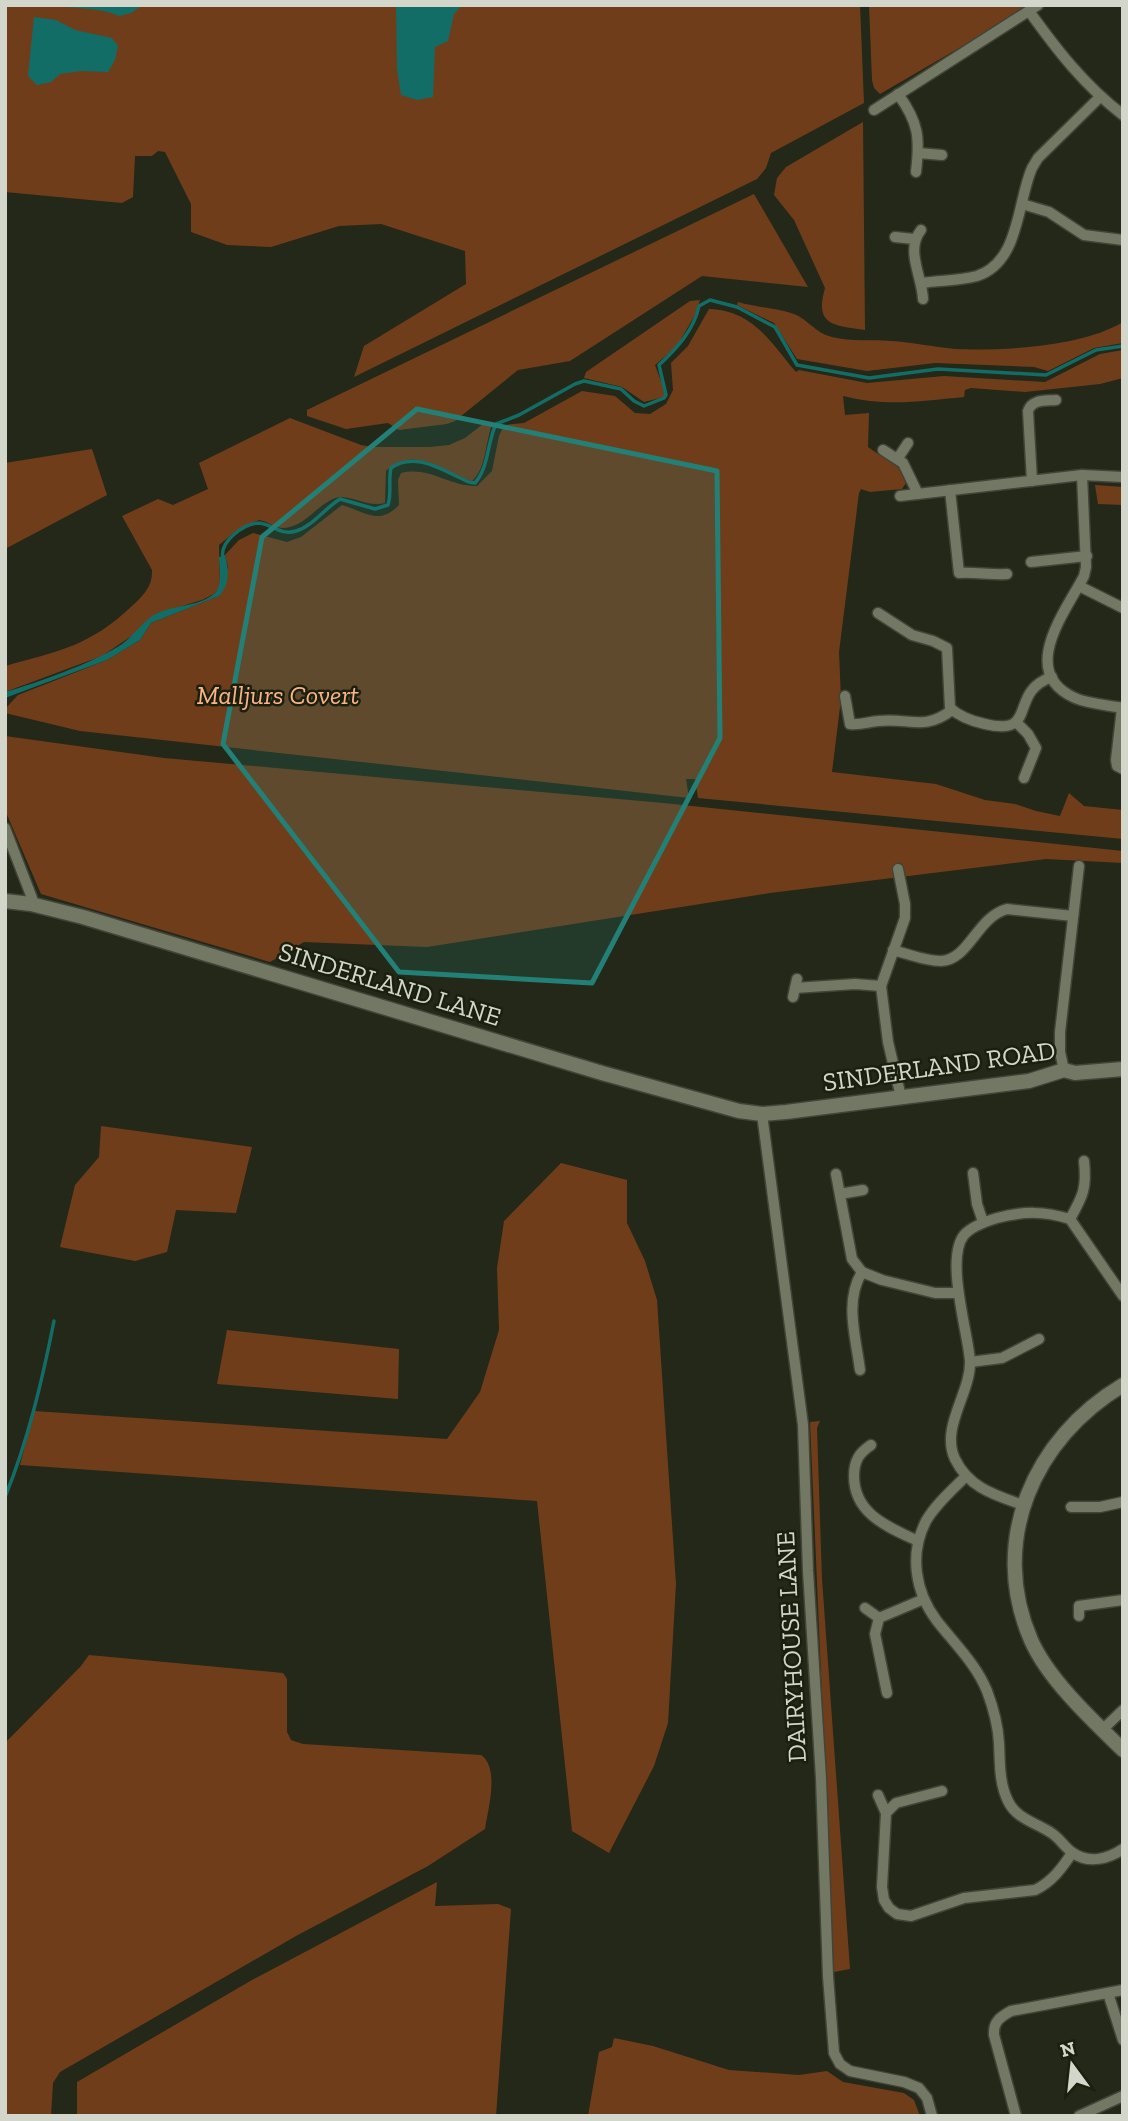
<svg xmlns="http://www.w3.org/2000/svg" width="1128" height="2121" font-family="'Zilla Slab',serif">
	<rect width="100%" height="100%" fill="#242818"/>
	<g fill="#703d1b">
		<path d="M5 5H860L864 103 771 153 766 168 757 179 354 377 364 346 466 284 465 251 381 224 339 226 271 247 227 245 191 232V204L165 152 158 151 152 156H135L133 197 122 203 5 192Z"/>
		<path d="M869 5H1033L880 94 874 88 872 80Z"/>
		<path d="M863 122 865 330C834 325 814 326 825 288L794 220 774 195 777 178 786 167Z"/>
		<path d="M754 194 808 287 702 276 570 361 518 370 455 421 447 424 399 430 388 423 346 429 307 416V410Z"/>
		<path d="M700 300 695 315 677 346 655 365 665 392 664 397 644 402 622 387 584 378 586 372 690 301Z"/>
		<path d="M738 302C755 307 774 308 791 313 806 317 815 333 832 337 852 342 870 339 891 341 912 342 933 347 955 349 1002 351 1082 347 1123 322V343L1094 348 1048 371 1034 367 935 363 867 371 797 359 774 323 737 305Z"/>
		<path d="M709 309C753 310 771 343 796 372L799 370 867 383 944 376 1045 382 1100 354 1123 350V378L1100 384 1025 392 971 388 965 390 964 397C920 401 887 407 843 396L845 415 869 413 868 447 881 456 898 463 906 483 902 489 870 492 861 489 859 493 839 652 841 699 832 772 936 784 985 800 1015 804 1036 811 1060 816 1069 793 1084 806 1123 810V839L698 798 695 779H686L689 798 80 731 5 713V709L18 695 107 660 140 640 151 623 219 596 228 567 225 555 239 540 253 533 287 542 301 537 342 505C366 512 379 526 399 505L398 480 401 473C429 466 450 487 477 486L492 471 499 436 504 425 524 423 582 391 615 396 635 413 650 414 666 404 673 390 671 363 688 346Z"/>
		<path d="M290 418 361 445 373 447H430L449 445 465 438 483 424 493 422C485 440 487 468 472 481 442 472 416 444 386 471L385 503C369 507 357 498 342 497 322 497 307 527 284 528 274 528 268 521 259 520L237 530 219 545 220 587 214 594 202 600 156 614 136 633 102 656 5 692V666C59 651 90 646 132 606 143 596 153 586 152 570L122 516 158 499 173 505 208 489 199 463Z"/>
		<path d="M92 449 107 495 5 549V463Z"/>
		<path d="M1095 485 1123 487V505L1098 504Z"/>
		<path d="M5 736 164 758 663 803 1123 851V863L1046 859 770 893 427 947 304 942 270 962 41 894 5 810Z"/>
		<path d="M101 1126 252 1147 236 1213 176 1210 167 1252 135 1261 60 1247 75 1185 99 1157Z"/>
		<path d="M561 1163 627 1180V1223L645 1261 657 1300 676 1584 668 1723 654 1766 609 1853 572 1831 537 1501 20 1465 34 1411 447 1439 480 1392 499 1330 497 1268 504 1221Z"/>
		<path d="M227 1330 399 1349 398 1399 217 1384Z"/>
		<path d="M820 1421 817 1428 822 1579 850 1969 834 1972 810 1422Z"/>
		<path d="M89 1655 283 1673 287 1679V1732L291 1740 303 1744 481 1755C500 1768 488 1809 485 1829L428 1866 296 1936 60 2072 53 2083 51 2116H5V1743L81 1666Z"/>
		<path d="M437 1882 435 1906 498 1904 511 1909 496 2116H77V2082L252 1980Z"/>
		<path d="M614 2038 653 2046 729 2070 799 2075 827 2071 843 2082 904 2093 914 2100 920 2116H588L599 2052 612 2047Z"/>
	</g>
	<g fill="#126d66">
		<path d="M51 5H143L131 13 119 16C99 7 73 9 51 5Z"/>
		<path d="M396 5H462L454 14 448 41 435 47 433 97 417 100 401 95 397 69Z"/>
		<path d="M34 17 56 20 75 30 112 38 118 46 115 60 108 72 81 71 60 74 51 82 37 85 28 76Z"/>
		<path d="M225 555C229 570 230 584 219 596L151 623 140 640 107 660 5 698V692C37 683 92 663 119 646 134 637 144 618 160 612 177 605 201 606 215 593 223 585 219 567 219 557Z"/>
	</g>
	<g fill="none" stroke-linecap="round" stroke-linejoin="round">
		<g stroke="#126d66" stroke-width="3.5">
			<path d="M223 558C219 542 244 523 259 523 272 524 281 536 296 531 313 526 325 508 340 499L375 509 388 505C392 492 388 481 391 468 416 450 445 472 469 482L475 483C489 467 487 443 496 424L519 415 575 384 584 381 621 389 634 401 644 406 664 398 666 395 659 365C677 348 694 330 699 306L710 300 737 307 775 327 797 365 869 378 938 369 1046 375 1096 350 1123 346"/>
			<path d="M5 1497C28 1441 42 1381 54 1321"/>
		</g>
		<g stroke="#414437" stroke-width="13">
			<g id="minor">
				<path d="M1029 11C1057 50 1084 85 1123 115"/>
				<path d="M898 94C919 123 920 138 916 172"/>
				<path d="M874 110 1038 5"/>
				<path d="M918 153 942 155"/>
				<path d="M1022 204 1049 212 1084 235 1123 240"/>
				<path d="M921 230C905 250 922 276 923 299"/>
				<path d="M895 237 914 239"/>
				<path d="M922 283C940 280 959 281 977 276 1020 262 1017 202 1032 168L1038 158 1100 97"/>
				<path d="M883 450 903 463 918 494"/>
				<path d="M898 458 908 443"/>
				<path d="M1082 475 1086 567 1084 576C1066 611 1017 672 1075 698 1089 704 1107 705 1123 708"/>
				<path d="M1032 481 1028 411C1032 399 1045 401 1056 400"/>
				<path d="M950 490 959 573C976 572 990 575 1007 574"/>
				<path d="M900 496 1082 475 1123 477"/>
				<path d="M1031 562 1087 556"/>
				<path d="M1079 586 1123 608"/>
				<path d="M878 613 912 635 933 641 947 648 950 708C960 717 971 721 985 724 1040 737 1007 692 1052 677"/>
				<path d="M845 696 850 724C861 725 868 722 878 721 909 717 923 732 952 710"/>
				<path d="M1122 708 1116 760 1117 766 1123 769"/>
				<path d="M1016 722 1028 734 1036 748 1024 778"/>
				<path d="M5 828 32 898 31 904"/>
				<path d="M898 869 905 904V918L881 986 888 1042 901 1097"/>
				<path d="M893 950C908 954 925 961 941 961 969 960 977 917 1007 909L1073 916"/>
				<path d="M795 988 855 984 881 986"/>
				<path d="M793 997 797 979"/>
				<path d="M1064 1070 1060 1052V1032L1079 866"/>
				<path d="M762 1114 803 1425 808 1571 821 1778 828 1976 834 2053 840 2064 850 2071 904 2082 919 2088 927 2098 932 2116"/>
				<path d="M973 1173 977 1204 983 1222"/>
				<path d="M836 1174 852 1259 862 1272 882 1280 935 1293H958"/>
				<path d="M840 1194 863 1190"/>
				<path d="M1070 1219C1083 1196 1087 1188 1084 1161"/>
				<path d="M970 1362 1002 1358 1039 1339"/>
				<path d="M860 1370C856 1338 844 1301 862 1272"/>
				<path d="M871 1445C859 1453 854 1461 854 1476 854 1514 888 1527 918 1541"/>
				<path d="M965 1477C952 1490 935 1505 926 1521 909 1554 915 1592 937 1621 955 1644 976 1664 987 1691 993 1707 998 1725 999 1743 1000 1762 999 1783 1008 1801 1016 1818 1034 1822 1050 1832 1059 1837 1064 1847 1073 1853 1089 1864 1108 1859 1123 1849"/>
				<path d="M1023 1505C995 1495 969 1488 955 1459 940 1427 971 1393 970 1361 968 1332 945 1259 964 1235 972 1226 987 1221 997 1218 1024 1211 1044 1211 1070 1219L1123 1296"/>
				<path d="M1071 1507H1100L1123 1502"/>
				<path d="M865 1608 879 1618"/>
				<path d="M1079 1616V1606L1123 1600"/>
				<path d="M887 1693 875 1634 879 1618 924 1599"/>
				<path d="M1102 1730 1123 1710"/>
				<path d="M942 1791 896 1803 886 1813 882 1887 884 1900 889 1908 897 1914 911 1916 964 1898 1035 1890C1052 1882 1062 1868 1072 1853"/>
				<path d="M878 1795 886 1813"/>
				<path d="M1108 1993 1123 2040"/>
				<path d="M1016 2116 994 2035C993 2022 1000 2017 1011 2011L1123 1990"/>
				<path d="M1079 2116 1123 2096"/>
			</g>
		</g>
		<g stroke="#414437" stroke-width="17">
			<g id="tertiary">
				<path d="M5 901 31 904 83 917 602 1073 739 1111 762 1114 786 1112 1029 1081 1064 1070 1075 1073 1123 1069"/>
				<path d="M1123 1385C1034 1438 988 1541 1031 1640 1048 1679 1092 1720 1123 1750"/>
			</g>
		</g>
		<use href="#minor" stroke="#737865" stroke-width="10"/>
		<use href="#tertiary" stroke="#737865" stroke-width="14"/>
	</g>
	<path fill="#238077" fill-opacity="0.2" stroke="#238077" stroke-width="5" stroke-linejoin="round" d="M417 409 717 471 720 738 592 983 399 972 223 744 262 537Z"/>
	<g text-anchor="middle" stroke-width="5" stroke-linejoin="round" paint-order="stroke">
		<g font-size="26" font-style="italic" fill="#fcb386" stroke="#1b1f0e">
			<text x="278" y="704">Malljurs Covert</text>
		</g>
		<g font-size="26" fill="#d3d6cb" stroke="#1b1f0e">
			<text transform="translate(390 984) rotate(17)" y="9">SINDERLAND LANE</text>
			<text transform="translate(939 1066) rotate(-8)" y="9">SINDERLAND ROAD</text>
			<text transform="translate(791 1647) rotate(-93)" y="9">DAIRYHOUSE LANE</text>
		</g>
	</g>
	<rect width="1128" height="2121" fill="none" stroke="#d3d6cb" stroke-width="14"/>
	<g transform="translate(1072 2065) rotate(345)" stroke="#1b1f0e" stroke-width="5" paint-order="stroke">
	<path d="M0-5L12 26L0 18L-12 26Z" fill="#d3d6cb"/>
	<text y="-10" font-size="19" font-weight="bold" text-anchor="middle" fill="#d3d6cb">N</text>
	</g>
</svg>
